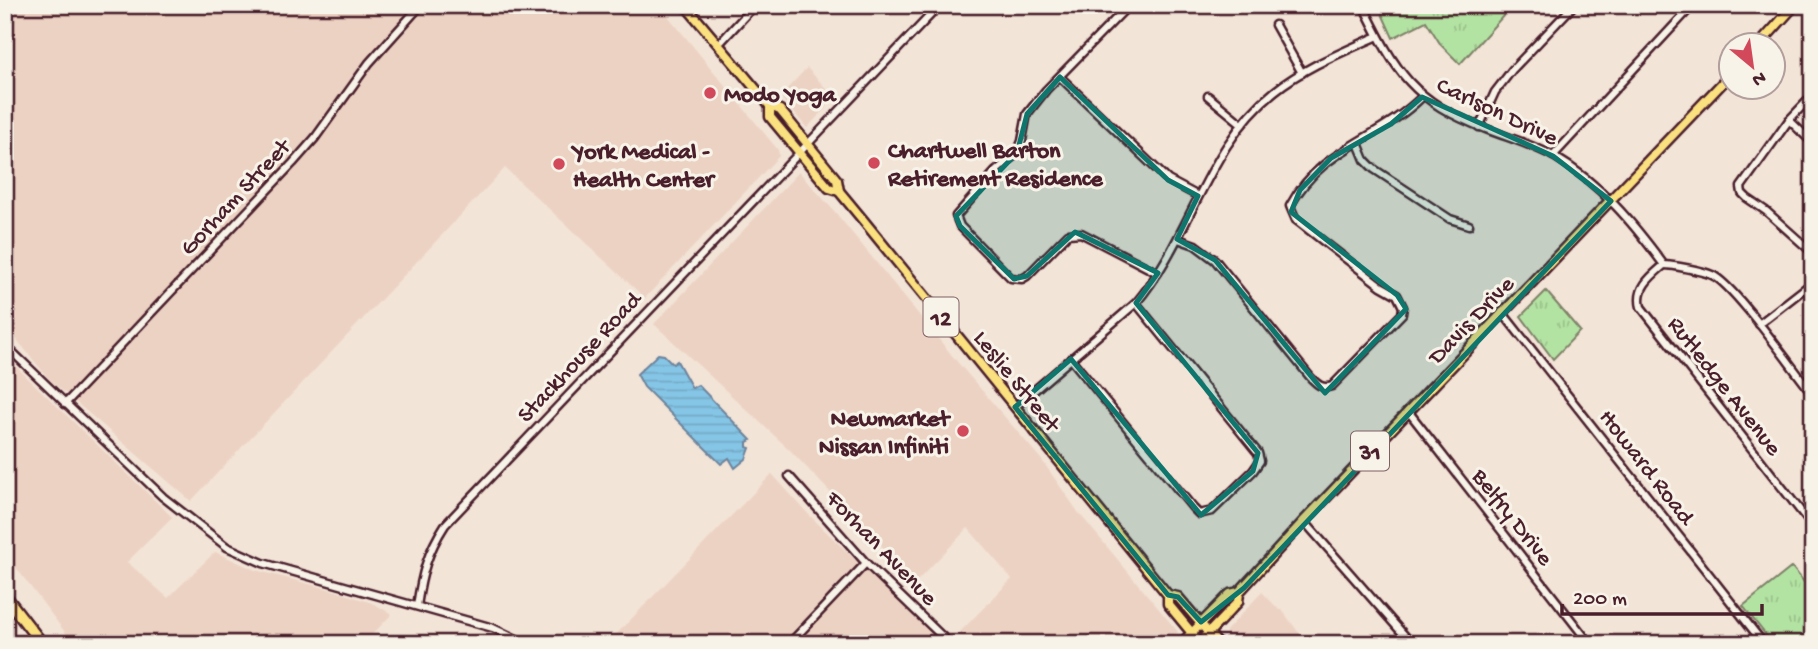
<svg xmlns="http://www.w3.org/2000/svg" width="1818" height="649" font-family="'Gochi Hand',sans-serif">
	<defs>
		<pattern id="park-tufts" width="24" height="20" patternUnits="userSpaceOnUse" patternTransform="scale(1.75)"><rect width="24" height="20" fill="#b3e3a3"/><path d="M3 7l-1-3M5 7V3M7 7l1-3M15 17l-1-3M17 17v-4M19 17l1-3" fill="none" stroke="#9bc28c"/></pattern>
		<pattern id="water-rules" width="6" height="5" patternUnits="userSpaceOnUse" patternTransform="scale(1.75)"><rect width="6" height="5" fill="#85c5e6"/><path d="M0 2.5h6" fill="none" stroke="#74a9c5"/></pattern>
	</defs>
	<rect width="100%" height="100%" fill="#f2e4d7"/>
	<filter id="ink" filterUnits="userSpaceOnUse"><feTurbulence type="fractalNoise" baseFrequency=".0143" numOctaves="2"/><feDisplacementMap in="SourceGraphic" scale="14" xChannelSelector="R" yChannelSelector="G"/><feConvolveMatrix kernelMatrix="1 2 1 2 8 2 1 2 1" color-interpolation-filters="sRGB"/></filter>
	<g filter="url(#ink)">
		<g fill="#ecd2c3">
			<path d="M5 5H659L778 150 779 156 645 298 505 168 191 501 49 379 5 325Z"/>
			<path d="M807 68 835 98 807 128 780 96Z"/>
			<path d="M799 172 835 212 959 364 1041 459 1078 512 1178 632 1166 644H968L958 634 1012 579 968 528 916 582 790 450 654 324Z"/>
			<path d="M5 356 172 517 127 562 168 598 215 552 255 570 336 591 372 603 392 614 363 644H74L5 553Z"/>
			<path d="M772 474 811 517 942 644H607Z"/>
			<path d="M1262 592 1279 610H1282L1307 644H1231L1226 637V631Z"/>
		</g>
		<g fill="url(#park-tufts)" stroke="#7e8167" stroke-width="2">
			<path d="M1378 5H1513L1460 64 1441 45 1426 21 1393 38Z"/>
			<path d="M1546 291 1580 331 1553 359 1521 316Z"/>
			<path d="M1792 567 1813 593V644H1773L1743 606Z"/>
		</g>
		<path fill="url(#water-rules)" stroke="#6d839b" stroke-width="2" d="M658 354 664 355 673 364 677 361 692 388 698 385 751 440 747 442V447L750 448 746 459 735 468 729 458 721 464 644 387 637 374Z"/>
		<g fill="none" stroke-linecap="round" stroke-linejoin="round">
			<g stroke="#4a1f2b" stroke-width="11">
				<g id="minor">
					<path d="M1129 5 1046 90 1027 114 1022 141 1017 153 995 172 956 216 960 226 1011 278 1022 279 1027 276 1068 234 1081 233 1158 273"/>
					<path d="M1363 5C1396 73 1413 101 1486 129 1509 138 1534 145 1555 157 1601 184 1633 223 1664 265 1673 265 1703 271 1712 275 1733 283 1795 372 1813 394"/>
					<path d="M1275 25 1302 73"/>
					<path d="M718 45 755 5"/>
					<path d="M1060 77 1168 180 1198 196"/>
					<path d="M1813 95 1789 120 1741 187 1742 193 1747 198 1766 211 1813 253"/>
					<path d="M1208 96 1242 124"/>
					<path d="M1789 120 1813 143"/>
					<path d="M1479 127 1495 92 1512 70 1574 5"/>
					<path d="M1358 143 1365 160 1374 169 1450 219 1469 225"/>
					<path d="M1553 156 1693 5"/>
					<path d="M1178 239 1195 245 1215 260 1311 378C1318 385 1322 389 1332 386L1402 314 1403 307 1397 295 1381 286 1296 220 1290 206C1322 147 1377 141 1422 97"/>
					<path d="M1664 265C1650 277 1636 288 1641 307L1813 527"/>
					<path d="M1502 312 1764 644"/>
					<path d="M1759 324 1813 282"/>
					<path d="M5 345 163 497 227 547 263 563 493 628 527 644"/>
					<path d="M1071 359 1193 508 1199 514 1212 511 1253 471 1260 461 1258 453 1136 303"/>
					<path d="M65 404 293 163 315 138 369 63 421 5"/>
					<path d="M1015 407 1136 303C1191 238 1206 146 1275 91 1305 67 1343 52 1378 36"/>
					<path d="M1408 411 1590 644"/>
					<path d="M789 476 866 563 950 644"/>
					<path d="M1304 521 1412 644"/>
					<path d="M417 606C422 573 427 553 445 525L940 5"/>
					<path d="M789 644 866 563"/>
				</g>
			</g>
			<g stroke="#4a1f2b" stroke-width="13">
				<g id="major">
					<path d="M685 5 770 106 780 110 837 180 839 191"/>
					<path d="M1758 46 1795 5"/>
					<path d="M770 106V117L829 188 839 191 863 220 1142 563 1168 595V604L1201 644"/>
					<path d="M1168 595 1178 597 1218 644"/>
					<path d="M1181 644 1230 594 1239 592"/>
					<path d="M1198 644 1238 602 1239 592 1304 521 1730 75"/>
				</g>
			</g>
			<g stroke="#4a1f2b" stroke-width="15">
				<path id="highway" d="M5 596 42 644"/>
			</g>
			<use href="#minor" stroke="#f7f3e8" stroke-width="6"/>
			<use href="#major" stroke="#fbe080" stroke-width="8"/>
			<use href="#highway" stroke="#fbe080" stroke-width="10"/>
		</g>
	</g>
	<path fill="#0f766e" fill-opacity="0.2" stroke="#0f766e" stroke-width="5" stroke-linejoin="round" d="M1060 77 1168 180 1198 196 1177 239 1215 260 1325 393 1406 309 1397 295 1291 212 1300 190 1331 158 1391 124 1422 97 1553 156 1611 201 1244 588 1201 622 1178 597 1168 595 1015 407 1071 359 1201 515 1253 471 1258 453 1136 303 1158 273 1075 232 1027 276 1014 279 960 226 956 216 1017 153 1027 114Z"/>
	<g fill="#d1495b" stroke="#f7f3e8" stroke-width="2.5">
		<circle cx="710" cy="93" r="7"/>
		<circle cx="874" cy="163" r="7"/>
		<circle cx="559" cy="164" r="7"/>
		<circle cx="963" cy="431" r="7"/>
	</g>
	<g text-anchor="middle" stroke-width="6" stroke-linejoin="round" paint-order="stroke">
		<g fill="#f7f3e8" stroke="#7e5f64" stroke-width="2">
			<rect x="923.5" y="297.5" width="35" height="39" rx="5"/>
			<rect x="1351" y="431.5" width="38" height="39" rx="5"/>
		</g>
		<g font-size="23" font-weight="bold" fill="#4a1f2b">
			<text x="941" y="325">12</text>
			<text x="1370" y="459">31</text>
		</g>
		<g font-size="24" font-weight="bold" fill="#4a1f2b" stroke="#f7f3e8" text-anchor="start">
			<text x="724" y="101">Modo Yoga</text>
			<text x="888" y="157">Chartwell Barton<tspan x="888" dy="28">Retirement Residence</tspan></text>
			<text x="573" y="158">York Medical -<tspan x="573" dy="28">Health Center</tspan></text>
			<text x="949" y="425" text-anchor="end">Newmarket<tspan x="949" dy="28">Nissan Infiniti</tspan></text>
		</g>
		<g font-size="24" fill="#4a1f2b" stroke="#f7f3e8">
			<text transform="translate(1498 110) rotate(25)" y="8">Carlson Drive</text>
			<text transform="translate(234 196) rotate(-47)" y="8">Gorham Street</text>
			<text transform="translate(1470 319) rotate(-46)" y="8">Davis Drive</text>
			<text transform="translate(578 356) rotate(-47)" y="8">Stackhouse Road</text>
			<text transform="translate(1018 380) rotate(51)" y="8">Leslie Street</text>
			<text transform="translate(1726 385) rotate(52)" y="8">Rutledge Avenue</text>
			<text transform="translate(1648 466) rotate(52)" y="8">Howard Road</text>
			<text transform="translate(1514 516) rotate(52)" y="8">Belfry Drive</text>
			<text transform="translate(883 547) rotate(46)" y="8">Forhan Avenue</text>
		</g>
	</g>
	<rect width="1818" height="649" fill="none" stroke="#f7f3e8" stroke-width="28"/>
	<rect x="14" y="14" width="1790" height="621" fill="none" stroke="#4a1f2b" stroke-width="2.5" filter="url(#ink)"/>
	<g transform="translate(1752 66) rotate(151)"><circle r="33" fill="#f7f3e8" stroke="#b29e9c" stroke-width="2"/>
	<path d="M0-5L12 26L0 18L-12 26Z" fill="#d1495b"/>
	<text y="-10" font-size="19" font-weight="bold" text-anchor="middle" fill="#4a1f2b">N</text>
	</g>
	<path d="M1562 604v10h200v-10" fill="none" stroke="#4a1f2b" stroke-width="3.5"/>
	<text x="1573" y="604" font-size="21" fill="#4a1f2b" stroke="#f7f3e8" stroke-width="5" paint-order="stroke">200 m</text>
</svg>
